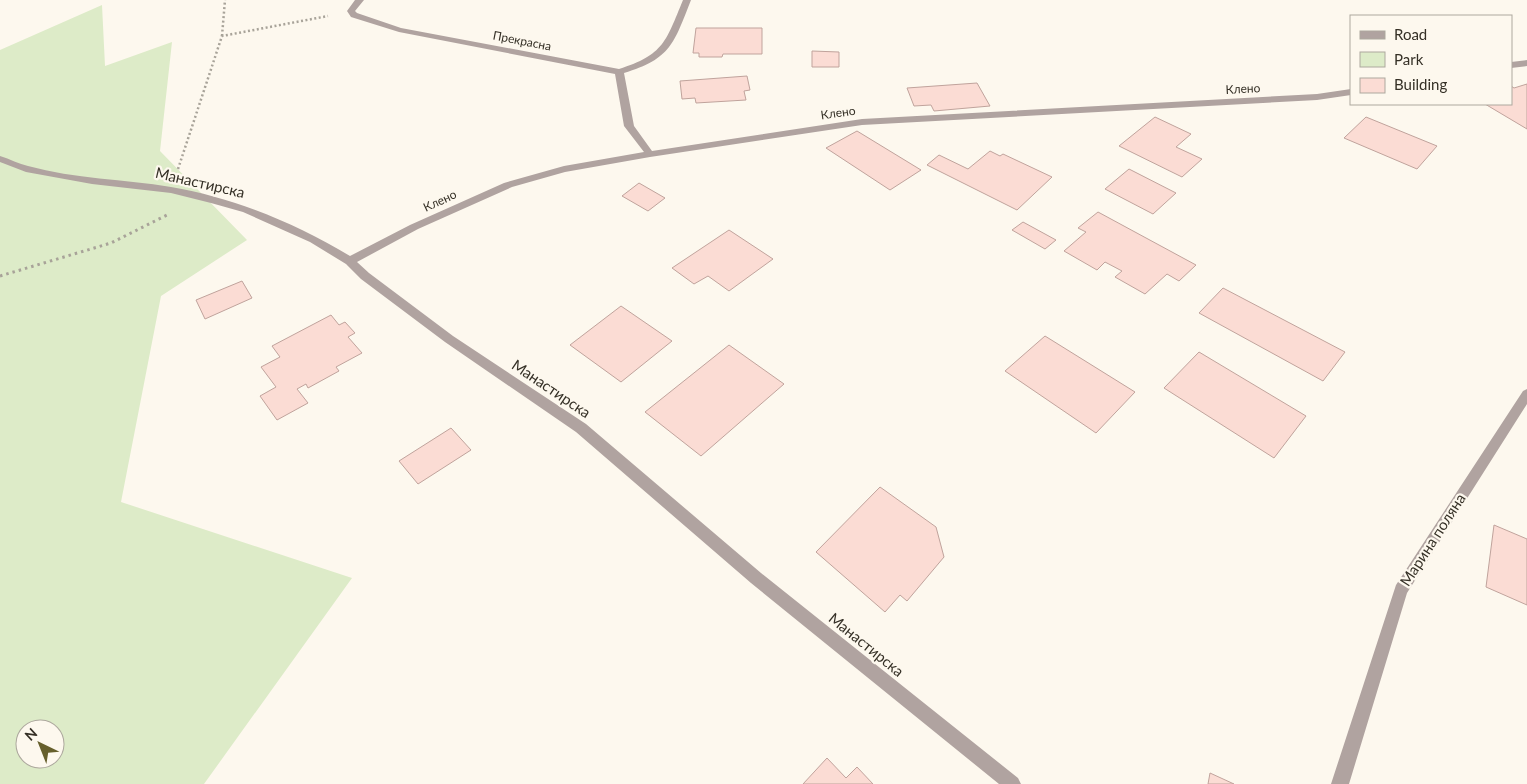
<svg xmlns="http://www.w3.org/2000/svg" width="1527" height="784" font-family="Lato,sans-serif">
	<rect width="100%" height="100%" fill="#fdf8ee"/>
	<path fill="#ddebc8" fill-rule="evenodd" d="M102 5 105 66 172 42 160 151 247 240 161 296 121 502 352 578 204 784H0V50ZM25 729H55V759H25Z"/>
	<g fill="#fbdcd4" stroke="#c0a39c">
		<path d="M696 28H762V54H723L722 57H699V53H693Z"/>
		<path d="M812 51 839 52V67H812Z"/>
		<path d="M747 76 750 90 744 91 746 100 696 103 695 98 682 99 680 81Z"/>
		<path d="M977 83 990 106 934 111 931 105 914 106 907 88Z"/>
		<path d="M1527 84V129L1485 104H1511V86L1514 88Z"/>
		<path d="M1155 117 1191 134 1176 147 1202 159 1182 177 1119 146Z"/>
		<path d="M1366 117 1437 146 1417 169 1344 138Z"/>
		<path d="M857 131 921 170 890 190 826 148Z"/>
		<path d="M990 151 1000 156 1003 154 1052 177 1017 210 927 165 939 155 968 169Z"/>
		<path d="M1129 169 1176 193 1153 214 1105 189Z"/>
		<path d="M639 183 665 198 648 211 622 196Z"/>
		<path d="M1098 212 1196 265 1179 281 1167 274 1145 294 1115 277 1122 271 1105 262 1097 270 1064 251 1086 232 1078 228Z"/>
		<path d="M1023 222 1056 240 1045 249 1012 230Z"/>
		<path d="M729 230 773 259 729 291 708 276 694 284 672 268Z"/>
		<path d="M242 281 252 298 205 319 196 300Z"/>
		<path d="M1223 288 1345 352 1323 381 1199 313Z"/>
		<path d="M621 306 672 341 621 382 570 345Z"/>
		<path d="M331 315 339 325 345 322 355 333 348 337 362 353 336 367 339 371 308 388 306 384 297 389 308 403 277 420 260 396 276 387 261 367 280 357 272 346Z"/>
		<path d="M1045 336 1135 392 1096 433 1005 371Z"/>
		<path d="M729 345 784 384 701 456 645 412Z"/>
		<path d="M1199 352 1306 416 1274 458 1164 388Z"/>
		<path d="M451 428 471 450 418 484 399 461Z"/>
		<path d="M880 487 936 527 944 557 907 601 900 595 885 612 816 552Z"/>
		<path d="M1494 525 1527 539V605L1486 587Z"/>
		<path d="M827 758 846 778 857 767 873 784H803Z"/>
		<path d="M1210 773 1234 784H1208Z"/>
	</g>
	<g fill="none" stroke-linecap="round" stroke-linejoin="round">
		<g stroke="#a8a399" stroke-width="2.5" stroke-dasharray="2 2.5" stroke-linecap="butt">
			<path d="M222 36 225 0"/>
			<path d="M178 169 222 36 328 16"/>
		</g>
		<path stroke="#a8a399" stroke-width="3" stroke-dasharray="2.5 4" stroke-linecap="butt" d="M0 276 111 243 169 214"/>
		<g fill="#b0a3a0" fill-rule="evenodd">
			<path d="M355 0H364L355 11 357 13 401 28 619 69C664 55 666 41 683 0H691C674 43 671 59 624 73L634 126 652 151 862 119 1317 94 1351 89V95L1317 100 862 125 650 157 565 172 512 187 418 229 357 262 369 273 453 336 586 424 761 573 1018 778 1021 784H999L751 583 576 432 445 342 361 279 346 264 310 242 243 212 211 203 171 193 92 184 26 172 0 162V156C10 159 19 164 28 166 75 179 124 179 171 187 235 198 295 223 350 256L410 225 504 183 564 166 644 152 624 126 615 74 399 32 351 17 347 11Z"/>
			<path d="M1527 60V66L1511 68V62Z"/>
			<path d="M1527 389V404L1407 593 1349 784H1331L1396 585 1523 391Z"/>
		</g>
	</g>
	<g text-anchor="middle" stroke-width="4.5" stroke-linejoin="round" paint-order="stroke">
		<g font-size="12" fill="#353026" stroke="#fdf8ee">
			<text transform="translate(522 41) rotate(11)" y="4">Прекрасна</text>
			<text transform="translate(1243 89) rotate(-3)" y="4">Клено</text>
			<text transform="translate(838 113) rotate(-8)" y="4">Клено</text>
			<text transform="translate(440 201) rotate(-25)" y="4">Клено</text>
		</g>
		<g font-size="15" fill="#353026" stroke="#fdf8ee">
			<text transform="translate(200 183) rotate(13)" y="5">Манастирска</text>
			<text transform="translate(551 389) rotate(34)" y="5">Манастирска</text>
			<text transform="translate(1433 540) rotate(-57)" y="5">Марина поляна</text>
			<text transform="translate(866 645) rotate(39)" y="5">Манастирска</text>
		</g>
	</g>
	<rect x="1350" y="15" width="162" height="90" fill="#fdf8ee" stroke="#ada89e"/>
	<rect x="1360" y="31" width="25" height="8" fill="#b0a3a0" stroke="#ada89e"/>
	<text x="1394" y="40" font-size="15" fill="#353026">Road</text>
	<rect x="1360" y="52" width="25" height="15" fill="#ddebc8" stroke="#ada89e"/>
	<text x="1394" y="65" font-size="15" fill="#353026">Park</text>
	<rect x="1360" y="78" width="25" height="15" fill="#fbdcd4" stroke="#ada89e"/>
	<text x="1394" y="90" font-size="15" fill="#353026">Building</text>
	<g transform="translate(40 744) rotate(317)"><circle r="24" fill="#fdf8ee" stroke="#ada89e"/>
	<path d="M0-4L9 19L0 12L-9 19Z" fill="#665f2c"/>
	<text y="-8" font-size="14" font-weight="bold" text-anchor="middle" fill="#353026">N</text>
	</g>
</svg>
